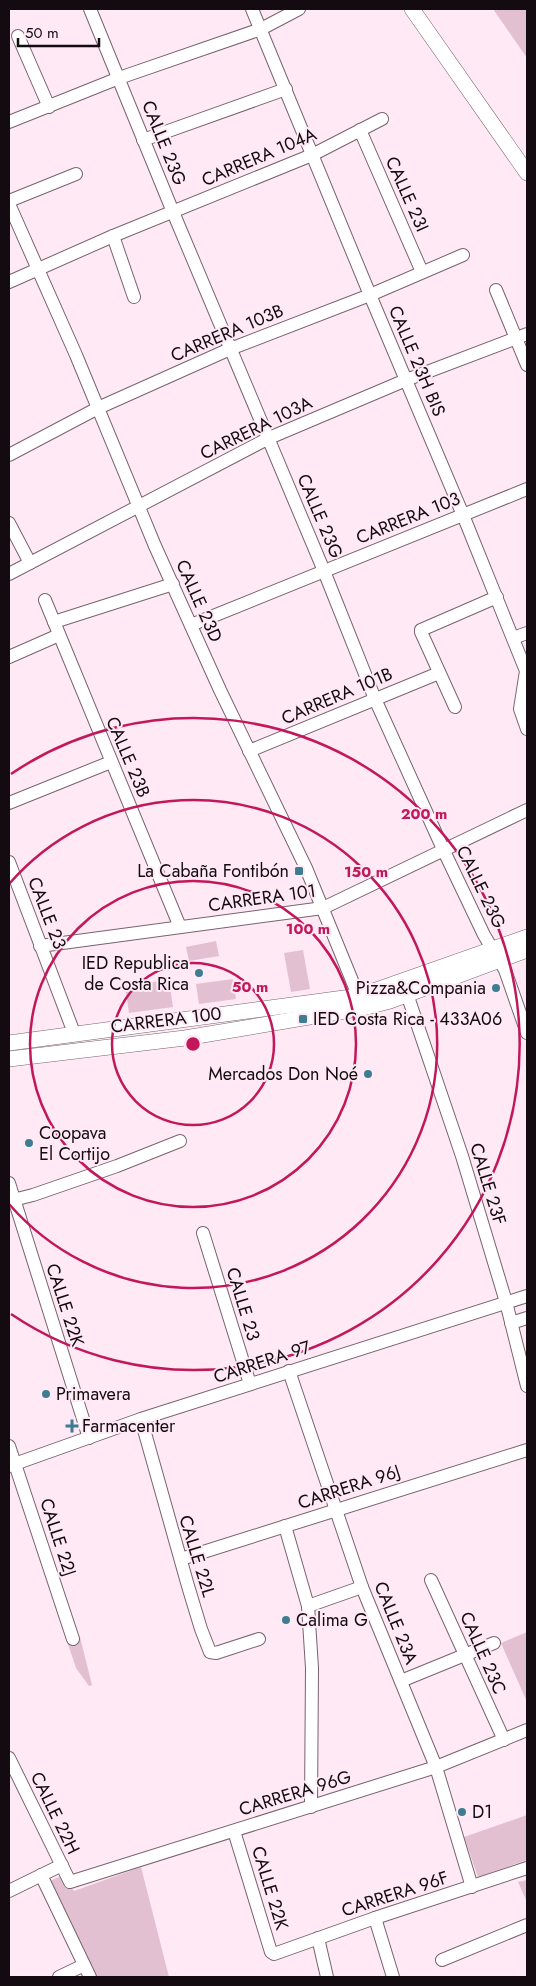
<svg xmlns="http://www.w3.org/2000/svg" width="536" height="1986" font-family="Jost,sans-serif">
	<rect width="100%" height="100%" fill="#fee9f4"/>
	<g fill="#e2c0d2">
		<path d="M493 9H527V58Z"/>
		<path d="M216 941 219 956 189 961 186 947Z"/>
		<path d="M303 950 310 989 291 992 284 953Z"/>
		<path d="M233 979 236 999 199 1004 196 984Z"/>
		<path d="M169 980 173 1007 129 1013 125 986Z"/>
		<path d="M527 1632V1702L501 1643Z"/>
		<path d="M80 1637 92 1685 89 1686 76 1668 67 1641Z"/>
		<path d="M527 1815V1860L478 1877 464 1837Z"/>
		<path d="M141 1867 169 1977H96L50 1881 61 1876 74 1891Z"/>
		<path d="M527 1880V1902L518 1882Z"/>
	</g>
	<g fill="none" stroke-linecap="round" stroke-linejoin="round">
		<g stroke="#78636e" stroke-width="14">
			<g id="minor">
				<path d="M90 9 173 212 324 571 375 699 443 849 484 935 505 970 527 1033"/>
				<path d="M252 9 370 295 463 515 526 671 520 709 527 729"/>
				<path d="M18 36 49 107"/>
				<path d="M9 122 119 78 261 29 299 9"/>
				<path d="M360 130 422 272"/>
				<path d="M143 140 286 89"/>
				<path d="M9 201 76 174"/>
				<path d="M9 204 76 355 155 546 220 690 306 868 362 1005"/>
				<path d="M113 236 134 297"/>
				<path d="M9 282 113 236 312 155 382 119"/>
				<path d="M496 290 527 365"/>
				<path d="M9 455 98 408 230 349 370 295 463 255"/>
				<path d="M9 523 30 563"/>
				<path d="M9 574 269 438 406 380 527 334"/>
				<path d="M45 600 180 927"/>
				<path d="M54 622 173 584"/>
				<path d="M191 625 527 489"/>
				<path d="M513 638 527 633"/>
				<path d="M9 657 59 635"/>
				<path d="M455 707 421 632V630L497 597"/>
				<path d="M249 751 439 673"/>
				<path d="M9 803 111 762"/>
				<path d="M9 862 74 1033"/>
				<path d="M40 946 323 908 527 810"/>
				<path d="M407 994 462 1156 506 1302 527 1386"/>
				<path d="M9 1183 89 1438"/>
				<path d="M9 1201 33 1195 117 1166 180 1141"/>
				<path d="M203 1233 250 1384"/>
				<path d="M511 1323 527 1318"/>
				<path d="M289 1371 362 1587 436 1767 472 1887"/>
				<path d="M141 1419 188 1586 201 1629 210 1652 216 1653 259 1639"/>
				<path d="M9 1446 73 1639"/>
				<path d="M9 1466 141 1419 527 1296"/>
				<path d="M285 1526 308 1606 312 1668 311 1807"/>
				<path d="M181 1559 527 1450"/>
				<path d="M431 1580 504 1740"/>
				<path d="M308 1606 362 1587"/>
				<path d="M401 1681 494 1643"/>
				<path d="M9 1758 70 1882 436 1767 527 1730"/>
				<path d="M234 1831 271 1952 274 1954 375 1918 527 1868"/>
				<path d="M41 1875 90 1977"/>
				<path d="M9 1891 62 1865"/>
				<path d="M375 1918 393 1977"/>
				<path d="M318 1938 327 1977"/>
				<path d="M442 1960 527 1925"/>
				<path d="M59 1977 84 1965"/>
			</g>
		</g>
		<g stroke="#78636e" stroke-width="16">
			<g id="major">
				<path d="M412 9 527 173"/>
				<path d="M9 1043 359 996 527 937"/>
				<path d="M9 1059 185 1038 363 1008 390 1001 527 950"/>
			</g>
		</g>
		<use href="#minor" stroke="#fff" stroke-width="12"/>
		<use href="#major" stroke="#fff" stroke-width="15"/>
	</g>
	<g fill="none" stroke="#c2185b" stroke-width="2.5">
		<circle cx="193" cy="1044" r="81"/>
		<circle cx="193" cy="1044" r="163"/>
		<path d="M9 884A244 244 0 1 1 9 1204"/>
		<path d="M11 774A326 326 0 1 1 11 1314"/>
	</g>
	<g fill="#3e7d91" stroke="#fee9f4" stroke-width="2">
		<rect x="294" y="866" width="10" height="10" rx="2.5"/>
		<circle cx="199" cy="973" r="5"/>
		<circle cx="496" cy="988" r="5"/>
		<rect x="298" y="1014" width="10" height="10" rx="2.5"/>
		<circle cx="368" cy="1074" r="5"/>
		<circle cx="29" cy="1143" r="5"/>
		<circle cx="46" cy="1394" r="5"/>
		<path d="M69.5 1418.5h5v5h5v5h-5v5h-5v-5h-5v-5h5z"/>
		<circle cx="286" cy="1620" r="5"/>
		<circle cx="462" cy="1812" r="5"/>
	</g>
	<g text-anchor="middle" stroke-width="4" stroke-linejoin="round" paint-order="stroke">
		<g font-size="18" fill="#130b0f" stroke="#fee9f4">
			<text transform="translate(164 143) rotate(68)" y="6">CALLE 23G</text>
			<text transform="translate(259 157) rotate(-23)" y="6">CARRERA 104A</text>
			<text transform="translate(407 194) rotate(66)" y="6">CALLE 23I</text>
			<text transform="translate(227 333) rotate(-23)" y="6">CARRERA 103B</text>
			<text transform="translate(417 361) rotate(67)" y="6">CALLE 23H BIS</text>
			<text transform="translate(256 428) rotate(-26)" y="6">CARRERA 103A</text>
			<text transform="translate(320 516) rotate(67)" y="6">CALLE 23G</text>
			<text transform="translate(408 518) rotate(-22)" y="6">CARRERA 103</text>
			<text transform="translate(199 601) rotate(66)" y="6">CALLE 23D</text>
			<text transform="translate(337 696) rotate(-23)" y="6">CARRERA 101B</text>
			<text transform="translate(128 757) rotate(67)" y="6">CALLE 23B</text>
			<text transform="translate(481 887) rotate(64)" y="6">CALLE 23G</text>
			<text transform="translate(262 898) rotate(-8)" y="6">CARRERA 101</text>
			<text transform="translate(47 913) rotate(69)" y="6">CALLE 23</text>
			<text transform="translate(166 1020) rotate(-7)" y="6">CARRERA 100</text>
			<text transform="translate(488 1184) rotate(73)" y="6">CALLE 23F</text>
			<text transform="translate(243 1304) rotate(73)" y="6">CALLE 23</text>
			<text transform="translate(65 1305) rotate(72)" y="6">CALLE 22K</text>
			<text transform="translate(262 1362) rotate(-18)" y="6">CARRERA 97</text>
			<text transform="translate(349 1487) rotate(-18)" y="6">CARRERA 96J</text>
			<text transform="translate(58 1537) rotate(72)" y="6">CALLE 22J</text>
			<text transform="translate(197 1556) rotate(73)" y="6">CALLE 22L</text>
			<text transform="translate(396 1623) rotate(68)" y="6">CALLE 23A</text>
			<text transform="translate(483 1653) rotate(66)" y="6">CALLE 23C</text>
			<text transform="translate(295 1793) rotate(-17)" y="6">CARRERA 96G</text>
			<text transform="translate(55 1813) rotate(64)" y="6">CALLE 22H</text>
			<text transform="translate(270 1888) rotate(73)" y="6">CALLE 22K</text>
			<text transform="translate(395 1894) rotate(-18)" y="6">CARRERA 96F</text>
		</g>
		<g font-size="18" fill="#130b0f" stroke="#fee9f4" text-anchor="start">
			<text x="289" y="877" text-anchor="end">La Cabaña Fontibón</text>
			<text x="189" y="969" text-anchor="end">IED Republica<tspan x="189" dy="21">de Costa Rica</tspan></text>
			<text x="486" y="994" text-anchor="end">Pizza&amp;Compania</text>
			<text x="313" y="1025">IED Costa Rica - 433A06</text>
			<text x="358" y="1080" text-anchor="end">Mercados Don Noé</text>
			<text x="39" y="1139">Coopava<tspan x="39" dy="21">El Cortijo</tspan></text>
			<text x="56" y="1400">Primavera</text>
			<text x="82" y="1432">Farmacenter</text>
			<text x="296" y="1626">Calima G</text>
			<text x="472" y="1818">D1</text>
		</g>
	</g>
	<circle cx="193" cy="1044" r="8" fill="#c2185b" stroke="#fee9f4" stroke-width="2.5"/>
	<g font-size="15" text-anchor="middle" font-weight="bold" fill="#c2185b" stroke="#fee9f4" stroke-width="4" stroke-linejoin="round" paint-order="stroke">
		<text x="424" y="819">200 m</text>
		<text x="366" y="877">150 m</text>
		<text x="308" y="934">100 m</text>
		<text x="250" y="992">50 m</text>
	</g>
	<rect width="536" height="1986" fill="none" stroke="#130b0f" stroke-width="20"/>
	<path d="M18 38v8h81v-8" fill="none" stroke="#130b0f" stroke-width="2.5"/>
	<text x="25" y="38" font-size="15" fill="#130b0f" stroke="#fee9f4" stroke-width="4" paint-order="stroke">50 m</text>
</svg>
